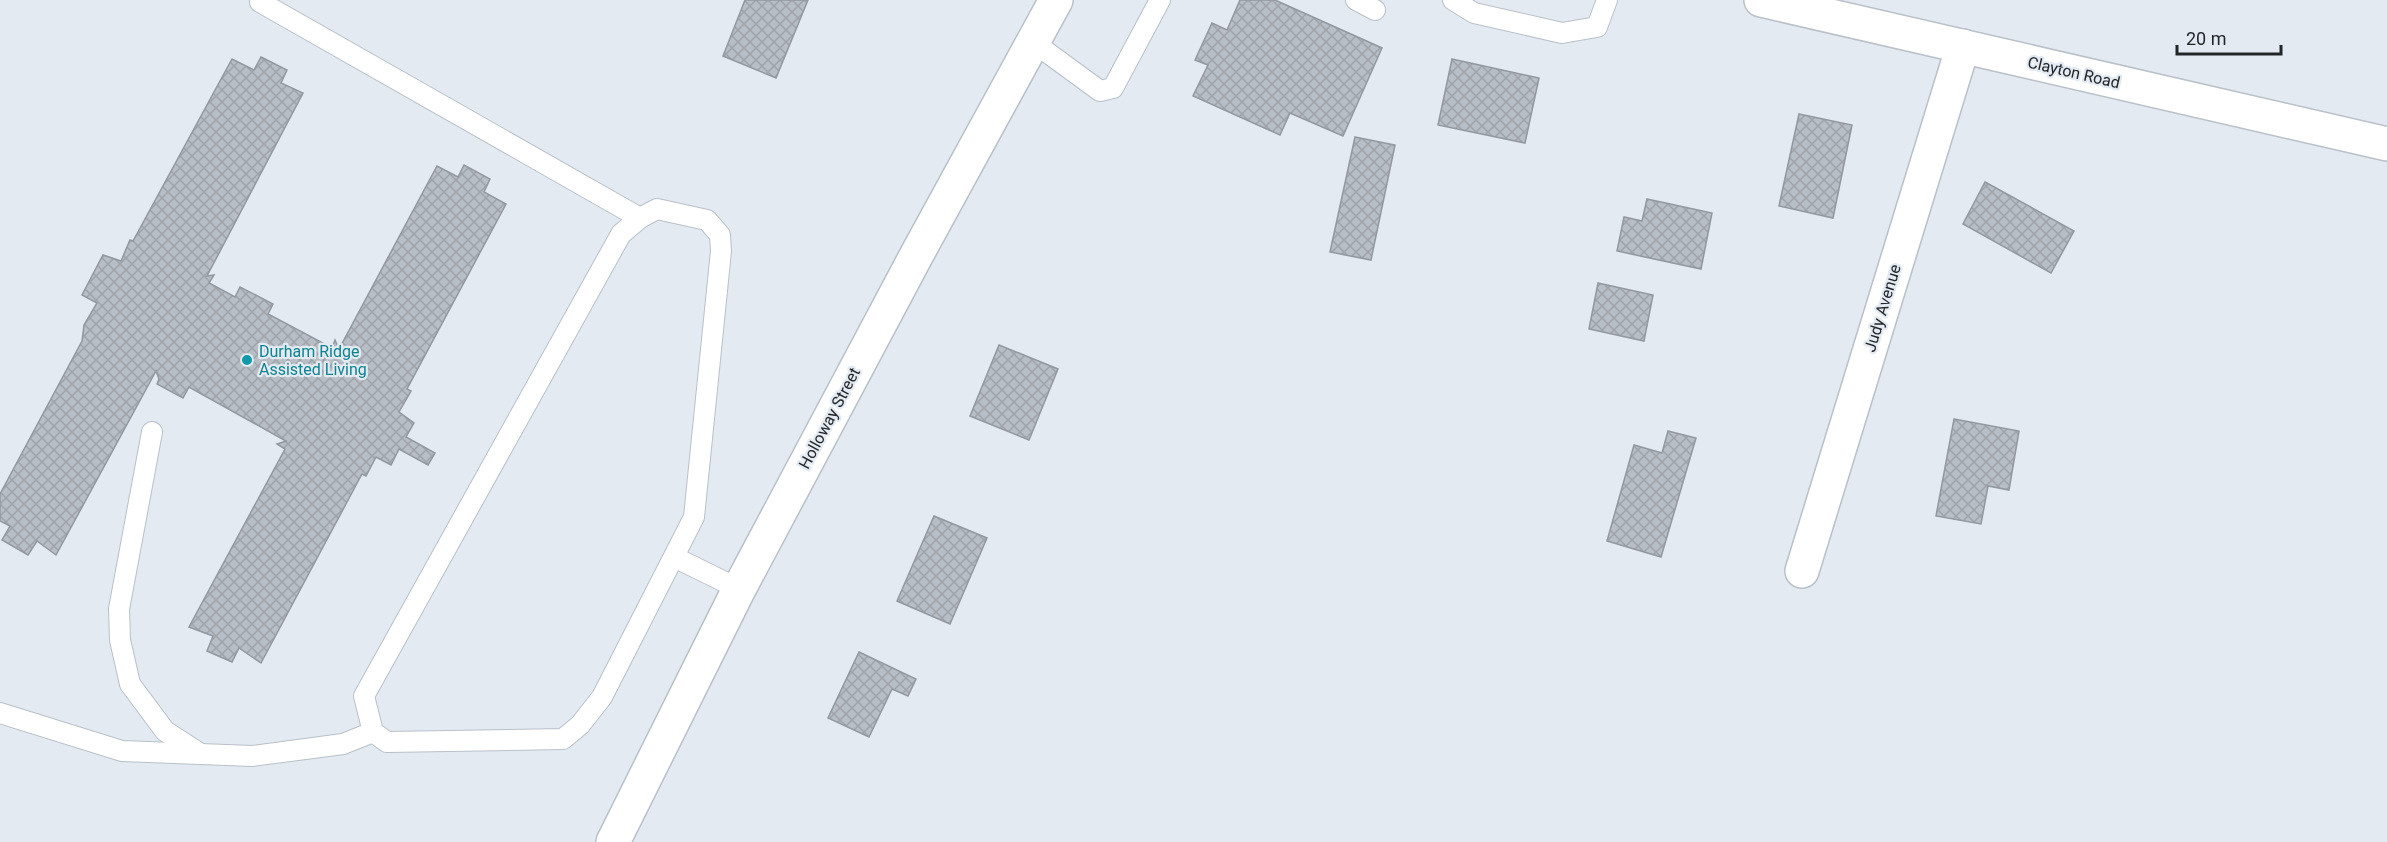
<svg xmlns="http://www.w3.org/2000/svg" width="2387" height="842" font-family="Roboto,sans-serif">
	<defs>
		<pattern id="building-cross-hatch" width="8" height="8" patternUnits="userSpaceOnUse" patternTransform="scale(1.5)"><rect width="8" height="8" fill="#b8bec6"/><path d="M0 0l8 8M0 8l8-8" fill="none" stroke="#9ea3aa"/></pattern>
	</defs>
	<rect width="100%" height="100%" fill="#e3eaf2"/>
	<g fill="url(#building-cross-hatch)" stroke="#91989f" stroke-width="1.5">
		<path d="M745 0H808L776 78 723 56Z"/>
		<path d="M1240 0H1275L1382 48 1343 136 1290 113 1280 135 1193 96 1208 65 1195 60 1212 23 1227 30Z"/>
		<path d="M261 57 287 70 281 83 303 93 207 276 214 275 209 283 235 297 240 287 273 304 268 314 332 348 335 340 339 349 437 166 458 177 464 165 490 179 484 192 506 204 407 389 411 391 399 412 414 423 406 437 435 453 428 465 399 449 391 465 376 457 366 476 362 474 261 663 239 648 232 662 207 651 213 636 189 627 285 449 277 444 286 441 189 387 183 398 157 384 159 379 156 371 56 555 37 541 28 555 2 540 10 526 0 521V494L82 341 84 325 97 303 82 295 103 255 121 261 130 240 133 241 232 59 254 70Z"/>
		<path d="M1452 59 1539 78 1525 143 1438 125Z"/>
		<path d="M1799 114 1852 125 1833 218 1779 206Z"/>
		<path d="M1355 137 1395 145 1371 260 1330 252Z"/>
		<path d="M1985 182 2074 231 2051 273 1963 224Z"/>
		<path d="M1647 199 1712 213 1701 269 1617 251 1624 217 1642 221Z"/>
		<path d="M1598 283 1653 295 1644 341 1589 329Z"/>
		<path d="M999 345 1058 369 1029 440 970 416Z"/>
		<path d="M1954 419 2019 431 2009 490 1988 486 1981 524 1936 516Z"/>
		<path d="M1668 431 1696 438 1661 557 1607 541 1634 445 1662 453Z"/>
		<path d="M934 516 987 538 950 624 897 601Z"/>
		<path d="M859 652 916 679 908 696 892 689 869 737 828 718Z"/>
	</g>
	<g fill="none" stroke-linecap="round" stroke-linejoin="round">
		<g stroke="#bac0c8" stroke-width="22">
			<g id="service">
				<path d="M1356 0 1375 10"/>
				<path d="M1453 0 1474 13 1562 33 1597 27 1607 0"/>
				<path d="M260 2 640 218"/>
				<path d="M1033 42 1100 91 1113 88 1160 0"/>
				<path d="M657 209 707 220 720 235 721 251 694 517 602 697 580 725 563 739 387 742 373 732 364 696 621 234 640 218Z"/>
				<path d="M152 432 119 609 120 640 130 684 165 731 199 753"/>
				<path d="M674 557 739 589"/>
				<path d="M0 713 122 751 252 756 343 744 373 732"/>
			</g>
		</g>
		<g stroke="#bac0c8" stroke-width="36">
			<path id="minor" d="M1802 571 1963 46"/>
		</g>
		<g stroke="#bac0c8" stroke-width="36">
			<path id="tertiary" d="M1761 0 2387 144"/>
		</g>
		<g stroke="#bac0c8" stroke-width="36">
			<path id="trunk" d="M613 842 739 589 916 256 1056 0"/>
		</g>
		<use href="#service" stroke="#fff" stroke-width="20"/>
		<use href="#minor" stroke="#fff" stroke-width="33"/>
		<use href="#tertiary" stroke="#fff" stroke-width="33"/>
		<use href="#trunk" stroke="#fff" stroke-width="33"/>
	</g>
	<circle fill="#0f9aa8" stroke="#e3eaf2" stroke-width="2" cx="247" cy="360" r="6"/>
	<g text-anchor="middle" stroke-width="4.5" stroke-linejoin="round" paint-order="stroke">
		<g font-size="16" fill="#232629" stroke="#e3eaf2">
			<text transform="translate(2074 72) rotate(13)" y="6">Clayton Road</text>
			<text transform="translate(1882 308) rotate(-73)" y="6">Judy Avenue</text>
			<text transform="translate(829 418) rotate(-62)" y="6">Holloway Street</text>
		</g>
		<g font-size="16" fill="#0d838f" stroke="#e3eaf2" text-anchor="start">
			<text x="259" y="357">Durham Ridge<tspan x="259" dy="18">Assisted Living</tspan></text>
		</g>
	</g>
	<path d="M2177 45v9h104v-9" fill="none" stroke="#232629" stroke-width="3"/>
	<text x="2186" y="45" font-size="18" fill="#232629" stroke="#e3eaf2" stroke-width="4.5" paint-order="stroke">20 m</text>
</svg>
